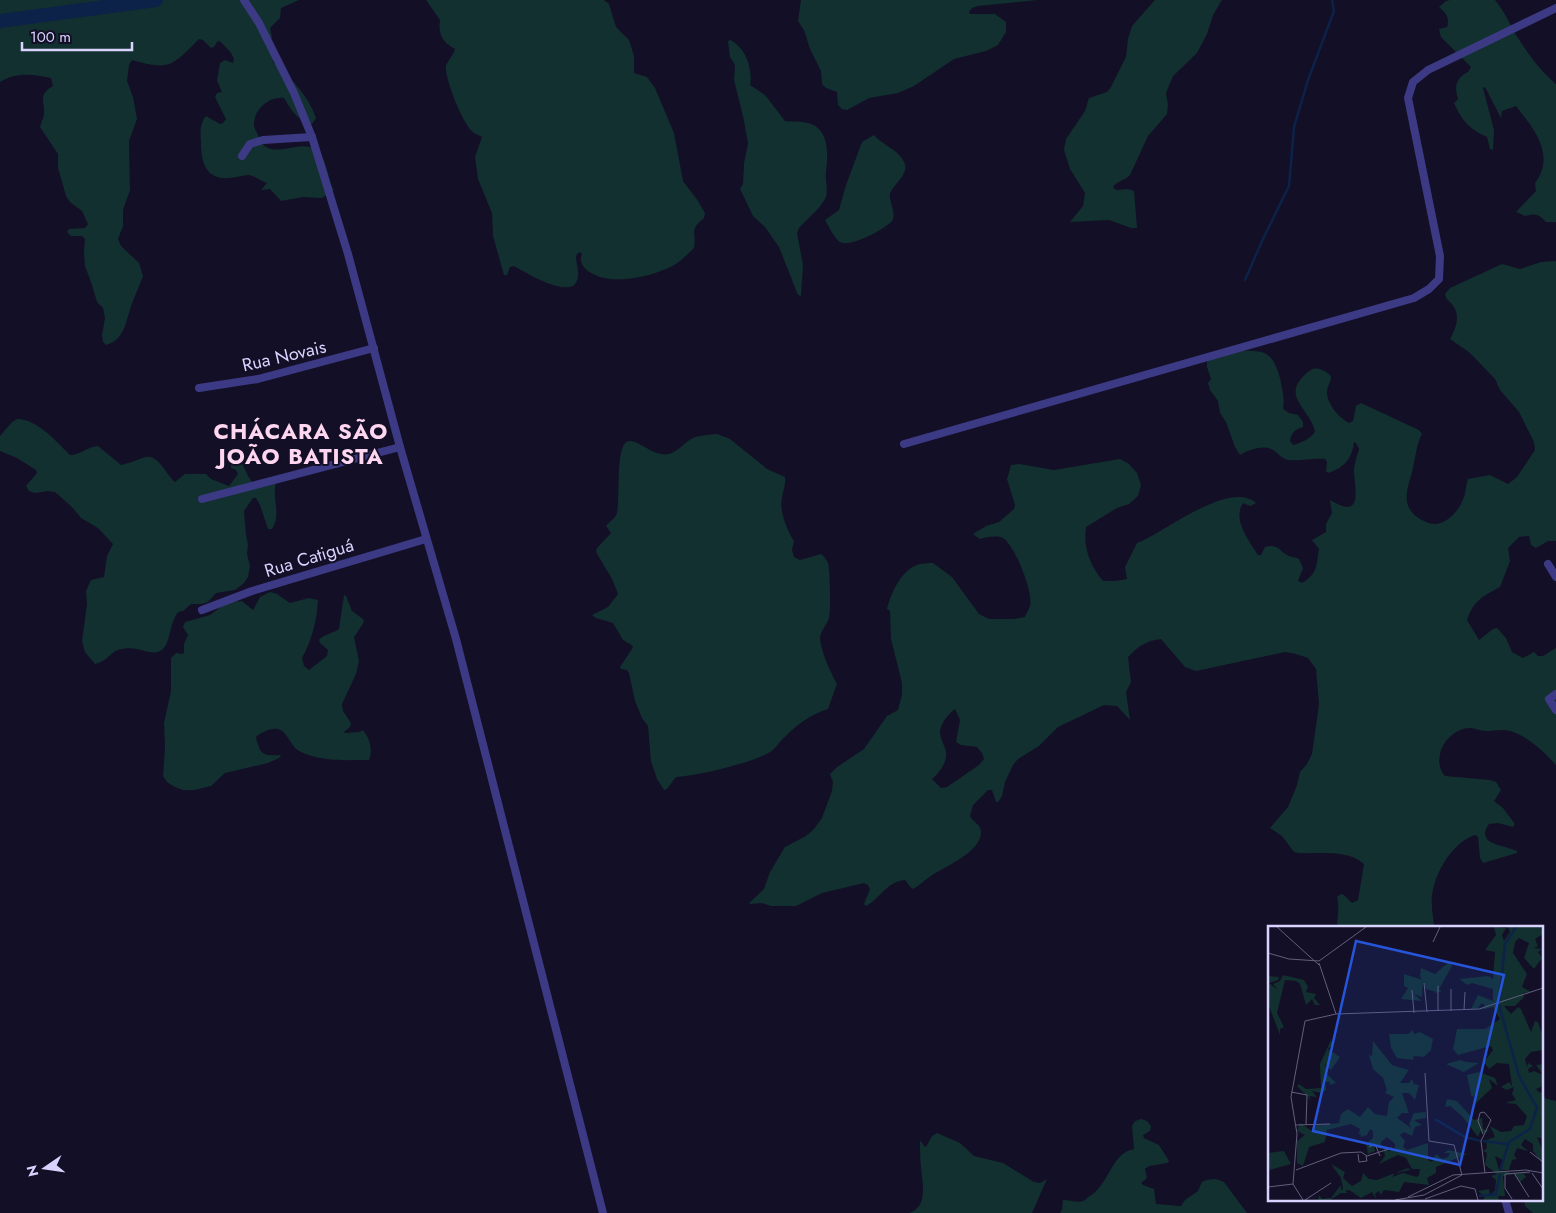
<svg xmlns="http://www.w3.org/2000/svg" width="1556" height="1213" font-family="Jost,sans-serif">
	<rect width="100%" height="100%" fill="#130f26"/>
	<g fill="#12302f" fill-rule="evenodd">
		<path d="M0 0H299L281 8 280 18 270 28 272 37 267 47 273 52V62C291 78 308 95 316 118L312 124C297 120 292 111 284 98 269 96 253 110 254 126 255 129 257 133 259 137 261 141 263 146 268 148 283 154 304 139 317 151 328 160 327 178 334 190L322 198 303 197 281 201 270 189 261 190 267 183C261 181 254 176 249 175 243 175 235 178 229 178 205 180 201 161 201 142 200 133 200 123 206 116L220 124 223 123 226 119 215 97 217 93 222 92 217 81 220 63 225 60 233 63 234 59C232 52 225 47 220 41L217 42 214 47 211 48 203 40 199 39C172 66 170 71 132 60L129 65 127 81 133 97 137 119 129 141 130 190 123 210V226L118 239 121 246 139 263 143 276C140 284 136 293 133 301 126 318 126 340 106 345L103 342 102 335 105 318 103 308 97 302 92 285 85 266 84 252 85 239 82 236H71L67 232 69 229 85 228 88 224 82 211 70 202 66 196 58 168V154L40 127C41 123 43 119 44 115 45 100 37 96 53 86L51 78C33 74 15 72 0 82Z"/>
		<path d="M426 0H604L609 4 616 27 629 40 634 56V73L647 77 655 88 674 133 683 181 698 201 705 213 704 218C688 231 697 232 694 248 686 256 677 265 666 269 644 278 608 286 588 271 582 266 579 261 582 254L580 252 577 254 576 257C576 263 579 270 578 276 576 304 525 272 514 266L510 267 507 275H504L493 236 492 213 478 179 475 157 482 137C479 135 474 134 472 131 463 124 444 77 446 66 448 60 453 56 455 49 442 42 438 34 440 20Z"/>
		<path d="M801 0H1037L978 6 972 8 969 12 970 14H995L1006 22V32L998 45 986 51 954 59 914 86 898 93 869 98 847 110 842 109 838 105 837 92 826 88 822 84 821 71 810 49 804 30 798 21Z"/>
		<path d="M1155 0H1222L1213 15 1207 34 1197 53 1173 76 1166 93 1168 105 1167 114 1148 136 1130 175C1125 180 1117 181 1113 187L1116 190 1128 189 1134 191 1137 228H1131L1109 220 1070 222 1083 206 1085 193 1070 169 1064 150 1066 139 1085 111 1089 98 1107 92 1111 87 1126 57 1128 39 1132 26Z"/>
		<path d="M1450 0H1495C1506 13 1511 28 1520 41 1530 57 1542 72 1556 84V222H1546C1539 214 1535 213 1525 216L1516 212 1536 191 1535 183C1556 155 1534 129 1516 106L1502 111 1501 118 1485 87 1483 88 1494 130 1493 150 1490 149 1487 137C1468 128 1463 122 1454 103L1458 99C1454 86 1456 78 1468 72L1471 67 1441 37 1439 29 1447 27C1450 18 1446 13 1439 7L1446 1Z"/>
		<path d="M730 40C746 47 753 70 750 85L765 95 785 121C792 122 801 121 808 123 830 129 828 154 826 172 825 181 829 191 825 199 819 210 807 219 799 228L797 233 803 265 801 296 798 295 779 247 765 227 753 216 740 189 743 184 744 164 748 143 743 116 734 80 735 65 730 57 728 41Z"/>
		<path d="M874 135C882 145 900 150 905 164 908 176 893 184 890 194 889 203 897 214 892 221 885 229 850 248 840 242 834 238 829 227 825 220L839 210 846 185 862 142Z"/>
		<path d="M1556 261V541H1548L1536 548 1531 545 1529 536 1519 537 1508 548 1510 561 1500 587C1482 597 1474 600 1467 620L1479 640 1493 629 1497 628 1506 638 1512 652 1523 658 1534 652 1538 656H1543L1556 648V765C1544 752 1530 738 1513 732 1503 728 1495 731 1486 731 1480 731 1475 728 1470 728 1456 728 1442 741 1440 755 1438 763 1440 770 1445 776L1490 780 1496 782 1501 790 1494 801 1503 808 1515 824 1513 827 1498 823 1489 824C1474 845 1506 845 1517 851V853L1483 863 1480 858 1478 837 1475 835C1450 843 1429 881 1432 907 1432 914 1434 920 1434 927H1337C1337 916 1340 908 1337 897L1341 894 1344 895 1352 903 1358 900 1364 864C1348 849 1320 854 1299 853L1294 852 1282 836 1270 828 1288 807 1297 785 1300 772 1307 764 1312 754 1319 704 1316 669 1308 658 1296 654 1285 652 1196 671 1185 667 1161 639C1145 641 1139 646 1128 657L1131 682 1126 692 1130 720 1117 706 1104 705 1058 727 1039 746 1018 759 1013 765 1005 782 1002 796 998 802H996L992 790H988L973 805 970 816C973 822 980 824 981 831 982 852 946 866 931 876 924 880 919 887 912 889L905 880C886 882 881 898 866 906L864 904 870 889 868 885 864 883 822 893 796 906H771L762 903 750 904 749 903 764 889 770 872 785 847 806 836 814 829 822 818 832 791 833 782 830 774 837 767 864 749 887 716 898 710 902 695V683L891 639 890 611 887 609C891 593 902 568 920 564 924 563 929 563 933 563L952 577 979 614 989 619H1013L1025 617C1026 613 1029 610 1030 606 1034 593 1014 544 1003 538 996 535 987 537 980 539L973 534 986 526 999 522 1014 509 1015 505 1007 479 1011 465 1019 464 1054 470 1120 459 1129 464 1137 473 1141 485 1138 496 1129 504 1117 508 1086 527C1083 548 1090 565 1103 581H1115L1127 579 1125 567 1137 543C1164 533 1229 479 1256 503L1250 506 1243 503C1232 519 1249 541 1258 555H1261L1265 547C1278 544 1277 549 1287 555 1290 557 1295 557 1299 559L1303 568 1298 581 1302 583C1318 573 1316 567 1319 549L1312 540 1326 532V524L1332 513 1330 500C1363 520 1355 492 1354 472 1354 464 1357 456 1359 449L1356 443 1354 442C1352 459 1344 468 1328 473L1326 471 1327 462 1325 459C1313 458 1301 461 1289 460 1282 459 1279 454 1273 450 1264 444 1248 450 1240 455L1235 447 1226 422 1220 413 1218 401 1210 390 1208 383 1211 379 1207 367V359C1221 352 1225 352 1241 351 1266 350 1273 353 1280 378 1282 389 1285 398 1283 409L1289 413 1298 415 1303 422V427C1294 430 1292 432 1290 441L1293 445C1301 443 1310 439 1315 432 1312 412 1284 398 1301 379 1304 375 1308 371 1313 369 1320 367 1326 372 1331 376 1331 382 1328 385 1327 391 1326 403 1339 418 1349 423L1353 421 1356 406 1361 403 1419 430 1422 434C1416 446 1416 455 1413 468 1411 478 1405 491 1407 502 1409 511 1415 517 1424 521 1441 531 1458 514 1464 497 1466 491 1466 484 1468 479L1490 475 1508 484 1517 477 1535 450 1534 442 1519 412 1500 390 1495 379 1470 353 1450 339C1456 328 1461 316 1452 304 1448 300 1446 299 1445 294L1450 288 1502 264 1520 269 1541 262ZM955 709 960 720 956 742 961 745 977 747 982 753 984 759 979 765 947 787 941 788 932 779C941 771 949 760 945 748 943 743 940 737 940 732 941 722 948 715 955 709Z"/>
		<path d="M17 419C37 419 56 441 70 455 80 455 87 447 98 446L121 465C130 463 137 460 145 457 159 454 166 475 175 482L185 474H206L211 479 229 486 238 474 236 470 231 468C231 461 232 459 239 457L248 476 252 482 259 483 278 479C269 494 283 513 272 529H268L260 505 256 498H253L244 511 246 535 248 545 247 554 250 566 248 577 244 583 235 590 216 593 208 602 202 604H191L183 611 178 612C176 615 174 619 173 622 168 635 169 656 149 652 141 650 131 647 122 649 111 650 109 661 95 664L85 652 82 641 87 604 86 591 91 580 104 577 107 556 113 544 98 528 81 518 72 507 55 492 48 491 35 493 29 491 26 486 37 473 36 470 17 458 0 451V436L12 422Z"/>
		<path d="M717 434 730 439 767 469 785 477C786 485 783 490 782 498 779 511 787 530 794 541L792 550 794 557 800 560 821 554C825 557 826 559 828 563 830 569 831 612 829 618 827 625 820 631 820 639 822 654 830 671 837 684L828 709C812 714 797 724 786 736 781 740 777 746 773 750 758 762 696 776 676 777L667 789 664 790 657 779 651 761 648 726 642 718 635 701 629 673 627 670 621 669 620 667 632 649 633 646 623 640 613 623 596 618 592 615 608 607 618 594 612 579 596 552 597 548 611 533 606 526C609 521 616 519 617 512 621 500 614 440 630 441 642 442 654 457 669 454 677 452 683 444 691 439 699 435 707 435 717 434Z"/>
		<path d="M270 592 277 594 290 603 309 598 318 600C317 620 312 640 302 658L304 666 309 670 327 656 328 650 320 643 319 640C324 634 332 634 339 629L344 595 346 596 352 611 363 619 364 622 354 637 359 661 356 674 342 704 343 711 351 723 350 727 344 732 345 733 359 732 363 730C370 739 373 750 369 760 346 760 320 762 299 751 291 747 287 730 277 729 271 728 260 733 256 737 260 755 263 756 281 755L279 758 268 763 225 773 211 786 194 790H183L175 787 167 782 163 776 165 748 164 723 171 691V658L176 653 182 654 184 653V644L188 635 183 627 185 622 210 615 227 602 242 601 253 610 260 597Z"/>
		<path d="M1542 1096 1547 1099 1556 1101V1213H1533L1525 1206 1524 1199H1542Z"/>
		<path d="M1141 1119 1147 1121 1151 1126 1150 1131 1143 1135 1144 1138 1159 1145 1169 1161 1167 1163 1149 1166 1145 1169 1147 1178 1141 1183 1143 1185 1154 1189 1156 1204 1181 1206 1185 1200 1198 1191 1202 1182 1206 1180 1216 1179 1224 1182 1247 1213H1060L1062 1210 1063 1200C1069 1200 1078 1203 1083 1201 1086 1200 1087 1197 1090 1196 1109 1185 1112 1152 1134 1149L1132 1126 1135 1121Z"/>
		<path d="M937 1133 960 1143 974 1156 1003 1163 1034 1182 1040 1183 1047 1179 1032 1213H909C929 1207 922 1182 921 1167 920 1159 920 1150 920 1142L921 1141 924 1146 926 1147 932 1136Z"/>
	</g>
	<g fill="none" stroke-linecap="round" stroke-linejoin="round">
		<path stroke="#0c2248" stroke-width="2.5" d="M1245 280 1262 241 1289 186 1294 127 1308 80 1334 11 1332 0"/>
		<path stroke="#0c2248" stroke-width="14" d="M0 21 156 0"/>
		<g stroke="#3d3a85" stroke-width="8">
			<path d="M244 0 259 23 294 93 312 137 348 254 400 447 456 639 603 1213"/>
			<path d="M242 156 250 144 263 140 312 137"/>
			<path d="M199 388 258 379 374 348"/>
			<path d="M904 444 1414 298 1429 289 1439 279 1440 256 1408 98 1413 82 1428 70 1556 8"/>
			<path d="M202 499 400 447"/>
			<path d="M1548 564 1556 577"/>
			<path d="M202 610 252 591 426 539"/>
			<path d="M1556 694 1549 699 1556 710"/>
			<path d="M1505 1199 1509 1213"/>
		</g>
	</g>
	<g text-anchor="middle" stroke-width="4" stroke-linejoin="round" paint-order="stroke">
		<g font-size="18" fill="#d9d4ff" stroke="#130f26">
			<text transform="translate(284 356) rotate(-13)" y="6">Rua Novais</text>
			<text transform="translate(309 558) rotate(-17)" y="6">Rua Catiguá</text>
		</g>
		<g font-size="22" font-weight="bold" letter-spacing="1" fill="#ffd6f0" stroke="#130f26">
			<text x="301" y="439">CHÁCARA SÃO<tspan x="301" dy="25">JOÃO BATISTA</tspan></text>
		</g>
	</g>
	<g transform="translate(1268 926)">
		<rect width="275" height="275" fill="#130f26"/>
		<path d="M226 1 238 2 234 9 236 15 242 6 240 1H273L275 8 267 13 270 20 266 22 274 23 270 26 274 32 266 43 256 32 261 17 251 12 247 16 245 27 259 48 254 61 263 66 255 67 256 71 247 80H236L243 88 250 81 253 83 263 106 267 95 270 96 275 111V124L263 126 257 133 259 141 260 137 265 140 260 143 261 147 266 145 275 149 268 139 275 138V153L273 161 268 163 272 167 275 165V213L269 211 275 225V238L265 225V218L257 213 253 219 260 225 249 222 246 229 249 233 244 234 241 244H234L235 234 227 230 231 244 243 247 270 248H271H256L258 251 252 256 246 248 235 250 237 270H230L231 274H215L217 271 210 265 221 263 222 270 227 264 228 254 223 250 229 248 217 239 219 227 215 225 219 222 218 214 227 211 222 200 233 206 243 205 246 200 256 199 259 190 248 178 237 177 248 174 244 168 246 161 239 164 233 161 241 156 244 160 241 138 229 137 221 143 216 136 225 124 223 120 190 129 185 123 189 103H217L232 93 225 81 212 84 217 80 214 77 210 82 203 83 210 69 225 75V63L204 57 199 59 191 53 220 50 225 53 227 26 217 24 228 9ZM182 35 184 40 171 63 174 65 165 68 168 66 158 63 152 50 153 42 167 48ZM136 48 155 54 154 71 146 68 154 75 133 73 140 62 136 60ZM15 49 36 54 40 61 38 66 48 68 46 72 52 79H47L44 73 38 79 32 58 28 55 17 54 9 87 16 101 12 103V109L1 80 0 50 11 51 10 54 1 57 10 64 5 58 12 55ZM145 104 146 108 152 106 165 113 163 124 156 131 146 130 145 134 129 132 123 122 121 108H140ZM63 114 65 119 60 123 72 131 63 144 57 138 60 149 68 157 62 159V156H57L58 164 54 167 44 165 49 171 41 170 44 175 29 160 31 158 38 163 53 162 52 138ZM105 115 124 139 141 144 132 157H141L144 153 146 158 151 159 147 174 141 167H134L141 187H134L129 192 143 202 141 198 146 187 158 186V192L146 194 154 199 147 201 144 210 136 206 132 209 137 215 135 221 139 224 160 217V234L164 236 168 228 174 233 180 231 182 227H176L180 224 199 228 168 241V247L159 252 161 259 136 256 131 266 116 264 113 269 111 265 107 268 108 273 104 266 93 272 81 264 77 265 80 267H73L62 274H50L51 269 54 273 63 272 73 259V264L75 263 73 252 63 238 77 246 75 252 84 260 93 255 95 247 101 253 109 254 140 242 142 244 127 247 124 251 135 247 149 251 151 249 152 243H144L138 232 130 229 111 238 117 230 115 221 121 225 127 223V218L119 211 113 216 114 223 106 221 107 225 100 228 98 218 105 212V205L102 203 99 209 93 211 92 207 90 210 92 203 83 198 59 204 57 216 41 221 35 240 29 237V215L37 209 29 205 32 197 44 205 49 199 71 197 73 188 80 183 92 191 100 181 107 188 119 190 121 176 126 171 117 167 119 164 115 152 105 143 101 129 104 130ZM192 134 198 136 211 137 196 146 178 138ZM211 146 227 152 230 160 221 153 224 162 208 177V167L205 171 203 169 199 149ZM179 173 189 175 206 194 214 192 215 203 221 205 216 207 213 204 210 211 194 190 182 180 177 181ZM16 225 23 238 1 244 0 227Z" fill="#12302f"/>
		<path fill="none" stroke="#0c2248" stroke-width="2.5" d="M231 77 237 18 248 1M231 79 251 150 269 182 262 203 241 216 232 245M167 193 197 211 213 215M215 215 239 218M211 270 228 268 232 248"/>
		<path fill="none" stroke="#625e7d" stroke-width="1" d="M9 1 51 39M165 16 172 1M0 27 21 33 51 35 98 1M51 37 68 88M156 57 159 86M170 60V85M144 64 146 87M196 84 197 66M183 85V63M157 147 161 215 186 219 194 249M23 166 39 169 38 199M28 199 62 198M215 208 210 195 212 187 216 186 223 194 213 215 217 247M101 221 107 218 112 230M262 226 275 236M90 228 91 236 99 235 98 230M28 244 73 227 93 226 99 230 124 222M246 247 261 271M264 247 275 263M25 258 29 208 23 171 37 95 68 88 211 83 275 62M0 261 25 258 35 274M140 271 185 249 258 244 275 247M157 273 193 260 207 263 210 274M244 273 237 262V248L262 246M37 274 63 257M127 274 156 269 194 249"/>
		<path fill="#2655da" fill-opacity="0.15" stroke="#2655da" stroke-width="2.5" d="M88 15 236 49 192 239 45 205Z"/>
		<rect width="275" height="275" fill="none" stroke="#d9d4ff" stroke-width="2.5"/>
	</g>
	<g transform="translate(45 1168) rotate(257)" stroke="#130f26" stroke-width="4" paint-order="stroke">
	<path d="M0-4L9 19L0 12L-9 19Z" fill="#d9d4ff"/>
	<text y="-8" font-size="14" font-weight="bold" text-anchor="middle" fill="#d9d4ff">N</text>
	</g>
	<path d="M22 42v8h110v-8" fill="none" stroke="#d9d4ff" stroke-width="2.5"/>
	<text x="30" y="42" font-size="15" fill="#d9d4ff" stroke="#130f26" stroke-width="4" paint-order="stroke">100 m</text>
</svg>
